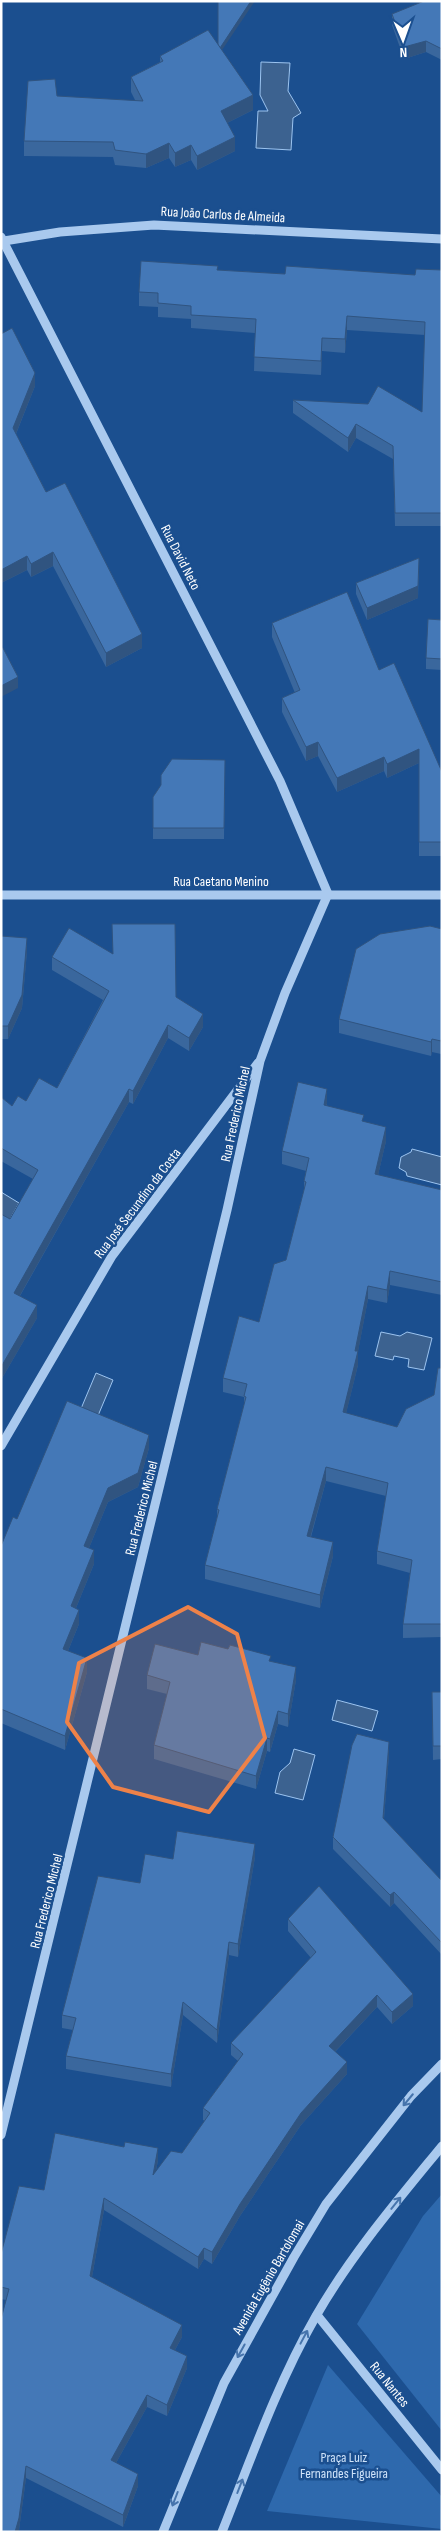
<svg xmlns="http://www.w3.org/2000/svg" width="443" height="2533" font-family="'Sofia Sans Condensed',sans-serif">
	<rect width="100%" height="100%" fill="#1b4f8f"/>
	<g fill="#2e69ad">
		<path d="M442 2194V2431L357 2324 423 2216Z"/>
		<path d="M328 2365 442 2497V2529L267 2511Z"/>
	</g>
	<g fill="#3c6290" stroke="#9cc4f0">
		<path d="M261 62 290 63 288 91 301 113 293 118 291 150 256 148 258 111H268L260 95Z"/>
		<path d="M412 1149 442 1157V1185L407 1176 406 1172 399 1168 401 1157 411 1152Z"/>
		<path d="M1 1192 19 1203 9 1221 1 1216Z"/>
		<path d="M381 1332 400 1336 407 1332 432 1338 424 1370 408 1367 409 1359 394 1356 393 1360 375 1356Z"/>
		<path d="M96 1373 113 1380 97 1418 80 1411Z"/>
		<path d="M337 1700 378 1711 372 1731 332 1720Z"/>
		<path d="M294 1749 315 1755 303 1800 275 1793 280 1772 290 1763Z"/>
	</g>
	<g fill="none" stroke-linecap="round" stroke-linejoin="round">
		<g stroke="#a9c9ee" stroke-width="9">
			<path d="M1 237 280 781 328 894 285 993 260 1061 227 1210 1 2135"/>
			<path d="M1 244 4 241 60 232 154 225 442 239"/>
			<path d="M1 895H442"/>
			<path d="M1 1446 112 1256 258 1063"/>
			<path d="M317 2315 442 2470"/>
			<path d="M163 2532 224 2383 294 2257 326 2204 411 2096 442 2064"/>
			<path d="M222 2532C251 2459 277 2384 316 2316 351 2255 397 2201 442 2146"/>
		</g>
	</g>
	<g fill="#3a679d">
		<path d="M442 1V60L426 52 404 59 392 25V14Z"/>
		<path d="M222 51 253 110 227 123 235 151 197 170 191 160 175 167 169 158 146 168 115 165 113 157 24 156V141L135 100 131 92V77L160 62V56Z"/>
		<path d="M218 270 285 274 415 275 442 270V526H395L393 459 356 438 348 452 293 413V400L422 412 425 335 347 330 345 353 322 351 321 375 254 371 255 333 191 328V319L158 317V307L139 306V292Z"/>
		<path d="M1 334 35 386 16 434 46 492 142 648 106 667 53 566 31 577 27 570 1 583Z"/>
		<path d="M419 558 418 598 367 620 356 594V583Z"/>
		<path d="M442 620V670L426 669V658Z"/>
		<path d="M272 623 379 670 442 772V856H419V763L387 778 384 771 337 792 318 756 306 761 282 712V698L295 693 272 637Z"/>
		<path d="M225 760 224 839H153V797L161 786Z"/>
		<path d="M442 929V1051L441 1054 432 1052 431 1056 339 1033V1019Z"/>
		<path d="M1 936 27 951 22 1008 8 1039H1Z"/>
		<path d="M52 957 176 997 203 1027 189 1051 168 1038 133 1104 129 1102 20 1296 37 1318 1 1380 10 1219 33 1179 1 1161V1097L12 1106 57 1088 103 1000 52 970Z"/>
		<path d="M327 1103V1106L364 1122 386 1141 378 1175 442 1190V1295L390 1285 387 1303 368 1299 358 1351V1365L346 1413 397 1427 434 1395 442 1368V1637L403 1638V1624L410 1573 377 1564V1551L386 1496 326 1481 311 1537 333 1556 320 1608 205 1579V1565L217 1518V1509L244 1405V1397L223 1392V1378L259 1322 286 1260 304 1190V1181L306 1171 282 1164V1151Z"/>
		<path d="M149 1448 138 1487 108 1502 89 1548 94 1564 76 1608 79 1624 68 1651 87 1672 65 1750 1 1723V1546L17 1519Z"/>
		<path d="M198 1655 271 1661 296 1680 288 1727 278 1724 270 1752 267 1751 256 1789 154 1759V1745L167 1694 147 1689V1675Z"/>
		<path d="M432 1692H442V1759L433 1760Z"/>
		<path d="M389 1754 384 1819 442 1881V1955L394 1903 390 1907 333 1849V1837Z"/>
		<path d="M255 1857 238 1957 229 1955 217 2043 183 2015 171 2087 66 2069V2056L73 2030 62 2028V2015L140 1883 173 1859Z"/>
		<path d="M288 1919 413 2006 392 2024 377 2007 335 2052 347 2074 301 2125 240 2216 212 2264 204 2259 198 2269 104 2210 92 2277 182 2337 175 2350 187 2368 167 2416 147 2407 116 2463 138 2486 123 2527 26 2478 19 2530 6 2300 1 2299V2254L44 2190 158 2160 156 2171 182 2153 205 2121 203 2120V2108L238 2061 231 2055V2043L311 1958 288 1931Z"/>
	</g>
	<g fill="#305480">
		<path d="M251 1H255L218 56V50Z"/>
		<path d="M426 41V52L404 59V47Z"/>
		<path d="M253 95V110L221 126V111Z"/>
		<path d="M235 137V151L197 170V156Z"/>
		<path d="M169 143V158L146 168V154Z"/>
		<path d="M191 145V160L175 167V153Z"/>
		<path d="M347 316V330L345 353V339Z"/>
		<path d="M322 338V351L321 375V361Z"/>
		<path d="M35 373V386L13 441V428Z"/>
		<path d="M356 424V438L348 452V438Z"/>
		<path d="M53 552V566L31 577V564Z"/>
		<path d="M27 556V570L1 583V570Z"/>
		<path d="M418 586V598L367 620V608Z"/>
		<path d="M142 634V648L106 667V653Z"/>
		<path d="M18 677V688L1 697V686Z"/>
		<path d="M318 742V756L306 761V747Z"/>
		<path d="M419 749V763L387 778V764Z"/>
		<path d="M384 757V771L337 792V778Z"/>
		<path d="M27 938V951L22 1008 8 1039V1026Z"/>
		<path d="M203 1014V1027L189 1051V1038Z"/>
		<path d="M168 1025V1038L133 1104V1091Z"/>
		<path d="M442 1037V1051L441 1054V1041Z"/>
		<path d="M432 1039V1052L431 1056V1042Z"/>
		<path d="M129 1089V1102L14 1306V1293Z"/>
		<path d="M327 1089V1103L324 1118V1105Z"/>
		<path d="M386 1127V1141L375 1188V1174Z"/>
		<path d="M390 1271V1285L387 1303V1290Z"/>
		<path d="M368 1286V1299L358 1352V1351V1365L343 1426V1412Z"/>
		<path d="M37 1305V1318L1 1380V1367Z"/>
		<path d="M149 1435V1448L138 1487 108 1502 84 1560V1546L108 1488Z"/>
		<path d="M326 1467V1481L307 1549V1536Z"/>
		<path d="M333 1542V1556L320 1608V1595Z"/>
		<path d="M94 1550V1564L71 1620V1606Z"/>
		<path d="M79 1610V1624L63 1663V1649Z"/>
		<path d="M87 1658V1672L65 1750V1736Z"/>
		<path d="M296 1667V1680L288 1727V1714Z"/>
		<path d="M278 1711V1724L270 1752V1739Z"/>
		<path d="M267 1738V1751L256 1789V1776Z"/>
		<path d="M389 1742V1754L383 1830V1818Z"/>
		<path d="M255 1844V1857L238 1957V1944Z"/>
		<path d="M394 1892V1903L390 1907V1895Z"/>
		<path d="M229 1942V1955L217 2043V2030Z"/>
		<path d="M413 1994V2006L392 2024V2012Z"/>
		<path d="M377 1995V2007L329 2058V2046Z"/>
		<path d="M183 2002V2015L171 2087V2074Z"/>
		<path d="M347 2062V2074L301 2125 240 2216 212 2264V2252L240 2204 301 2113Z"/>
		<path d="M158 2148V2160L153 2187V2175Z"/>
		<path d="M104 2198V2210L90 2288V2276Z"/>
		<path d="M204 2248V2259L198 2269V2257Z"/>
		<path d="M182 2325V2337L170 2359V2348Z"/>
		<path d="M187 2356V2368L167 2416V2405Z"/>
		<path d="M147 2395V2407L111 2472V2460Z"/>
		<path d="M26 2466V2478L19 2530 18 2532H15Z"/>
		<path d="M138 2474V2486L123 2527V2515Z"/>
	</g>
	<g fill="#4478b7" stroke="#305480">
		<path d="M218 1H251L220 48 218 45Z"/>
		<path d="M424 1H442V49L426 41 404 47 392 14Z"/>
		<path d="M208 30 253 95 221 111 235 137 197 156 191 145 175 153 169 143 146 154 115 150 113 142 24 141 28 81 55 79 57 96 143 101 131 77 163 61 160 56Z"/>
		<path d="M141 261 218 266 217 270 285 274 286 266 415 275 416 269 442 270V513H395L393 446 356 424 348 438 293 400 368 404 378 386 422 412 425 322 347 316 345 339 322 338 321 361 254 357 256 319 191 315V306L158 303V293L139 292Z"/>
		<path d="M12 328 35 373 13 428 46 492 65 483 142 634 106 653 53 552 31 564 27 556 1 570V334Z"/>
		<path d="M419 558 418 586 367 608 356 583Z"/>
		<path d="M347 592 379 670 394 663 442 772V842H419V749L387 764 384 757 337 778 318 742 306 747 282 698 300 690 272 623Z"/>
		<path d="M428 619 442 620V659L426 658Z"/>
		<path d="M1 647 3 648 18 677 1 686Z"/>
		<path d="M172 759 225 760 224 828H153V797L161 785V775Z"/>
		<path d="M112 924H175L176 997 203 1014 189 1038 168 1025 133 1091 129 1089 14 1293 37 1305 1 1367V1214L10 1219 38 1170 1 1148V1097L12 1106 18 1096 26 1101 39 1078 57 1088 109 991 52 957 69 928 113 954Z"/>
		<path d="M430 926 442 929V1037L441 1041 432 1039 431 1042 339 1019 356 949 380 934Z"/>
		<path d="M1 936 27 938 22 995 8 1026H1Z"/>
		<path d="M298 1082 327 1089 324 1105 364 1115 362 1121 386 1127 375 1174 442 1190V1282L390 1271 387 1290 368 1286 355 1351H358L343 1412 397 1427 406 1409 434 1395 438 1368H442V1624H403L412 1560 377 1551 388 1483 326 1467 307 1536 333 1542 320 1595 205 1565 219 1510 217 1509 246 1397 244 1396 247 1384 223 1378 239 1316 259 1322 274 1264 286 1260 306 1182 304 1181 309 1158 282 1151Z"/>
		<path d="M67 1401 149 1435 138 1473 108 1488 84 1546 94 1550 71 1606 79 1610 63 1649 87 1658 65 1736 1 1709V1546L13 1517 17 1519Z"/>
		<path d="M201 1642 228 1649 230 1645 271 1656 269 1661 296 1667 288 1714 278 1711 270 1739 267 1738 256 1776 154 1745 170 1682 147 1675 155 1644 198 1655Z"/>
		<path d="M432 1692H442V1746H433Z"/>
		<path d="M357 1734 389 1742 383 1818 442 1881V1943L394 1892 390 1895 333 1837 352 1745Z"/>
		<path d="M177 1831 255 1844 238 1944 229 1942 217 2030 183 2002 171 2074 66 2056 76 2018 62 2015 98 1876 140 1883 145 1854 173 1859Z"/>
		<path d="M319 1886 413 1994 392 2012 377 1995 329 2046 347 2062 301 2113 240 2204 212 2252 204 2248 198 2257 104 2198 90 2276 182 2325 170 2348 187 2356 167 2405 147 2395 111 2460 138 2474 123 2515 26 2466 19 2518 15 2532H1V2319L9 2289 1 2287V2254L19 2186 44 2190 55 2133 124 2147 125 2142 158 2148 153 2175 171 2151 182 2153 210 2113 203 2108 243 2054 231 2043 316 1952 288 1919Z"/>
	</g>
	<defs><path id="oneway-shaft" d="M-6 0H5M1.5-3L5.5 0L1.5 3" fill="none" stroke-width="1.6" stroke-linecap="round" stroke-linejoin="round" transform="scale(1.25)"/></defs>
	<g stroke="#4674ac">
		<use href="#oneway-shaft" transform="translate(408 2100) rotate(130)"/>
		<use href="#oneway-shaft" transform="translate(396 2203) rotate(-51)"/>
		<use href="#oneway-shaft" transform="translate(304 2337) rotate(-62)"/>
		<use href="#oneway-shaft" transform="translate(241 2351) rotate(119)"/>
		<use href="#oneway-shaft" transform="translate(240 2486) rotate(-69)"/>
		<use href="#oneway-shaft" transform="translate(175 2499) rotate(111)"/>
	</g>
	<path fill="#ee8249" fill-opacity="0.2" stroke="#ee8249" stroke-width="4" stroke-linejoin="round" d="M188 1607 237 1634 265 1738 209 1812 113 1787 67 1722 79 1663Z"/>
	<g text-anchor="middle" stroke-width="5" stroke-linejoin="round" paint-order="stroke">
		<g font-size="14" fill="#fff" stroke="#1b4f8f">
			<text transform="translate(223 214) rotate(3)" y="5">Rua João Carlos de Almeida</text>
			<text transform="translate(181 557) rotate(63)" y="5">Rua David Neto</text>
			<text x="221" y="886">Rua Caetano Menino</text>
			<text transform="translate(235 1114) rotate(-78)" y="5">Rua Frederico Michel</text>
			<text transform="translate(137 1203) rotate(-53)" y="5">Rua José Secundino da Costa</text>
			<text transform="translate(141 1508) rotate(-76)" y="5">Rua Frederico Michel</text>
			<text transform="translate(46 1901) rotate(-76)" y="5">Rua Frederico Michel</text>
			<text transform="translate(268 2277) rotate(-60)" y="5">Avenida Eugênio Bartolomai</text>
			<text transform="translate(390 2384) rotate(51)" y="5">Rua Nantes</text>
		</g>
		<g font-size="14" fill="#cfe3fa" stroke="#1b4f8f">
			<text x="344" y="2462">Praça Luiz<tspan x="344" dy="16">Fernandes Figueira</tspan></text>
		</g>
	</g>
	<rect width="443" height="2533" fill="none" stroke="#ffffff" stroke-width="5"/>
	<g transform="translate(403 40) rotate(178)" stroke="#1b4f8f" stroke-width="4" paint-order="stroke">
	<path d="M0-4L9 19L0 12L-9 19Z" fill="#ffffff"/>
	<text y="-8" font-size="14" font-weight="bold" text-anchor="middle" fill="#ffffff">N</text>
	</g>
</svg>
